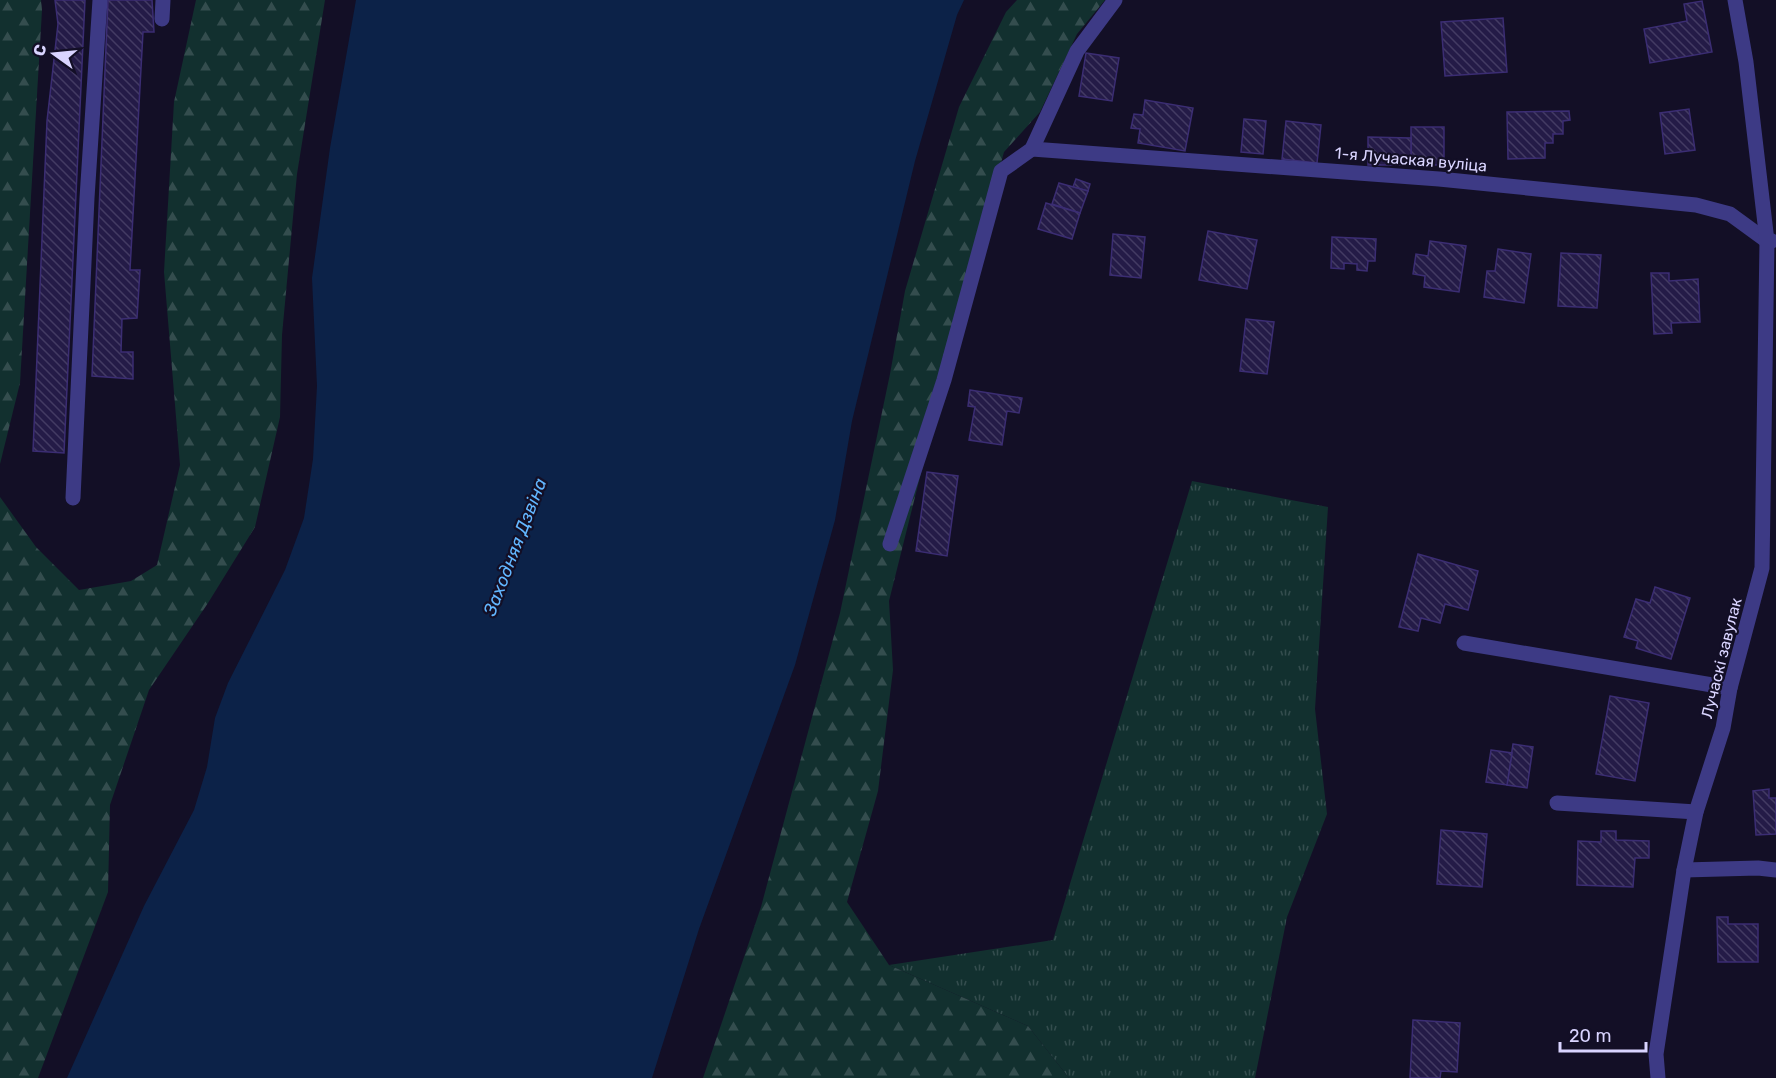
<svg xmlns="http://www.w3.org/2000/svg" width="1776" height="1078" font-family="Rubik,sans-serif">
	<defs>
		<pattern id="grass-tufts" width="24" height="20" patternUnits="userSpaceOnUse" patternTransform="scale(1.5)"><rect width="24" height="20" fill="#12302f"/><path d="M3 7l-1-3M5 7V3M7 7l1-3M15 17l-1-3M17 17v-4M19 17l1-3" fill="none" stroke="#344d4e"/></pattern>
		<pattern id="forest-firs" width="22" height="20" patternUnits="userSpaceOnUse" patternTransform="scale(1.5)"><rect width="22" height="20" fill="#12302f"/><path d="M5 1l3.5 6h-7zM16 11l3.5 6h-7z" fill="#344d4e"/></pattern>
		<pattern id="building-back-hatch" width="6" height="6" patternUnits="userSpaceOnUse" patternTransform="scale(1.5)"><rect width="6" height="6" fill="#241b47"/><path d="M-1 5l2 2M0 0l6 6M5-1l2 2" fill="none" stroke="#433b63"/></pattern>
	</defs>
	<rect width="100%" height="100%" fill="#130f26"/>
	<path fill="url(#grass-tufts)" d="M1192 481 1328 507 1315 709 1327 814 1287 917 1255 1078H1069L1028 1026 889 965 1053 940Z"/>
	<g fill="url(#forest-firs)">
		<path d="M0 0H41L42 10 20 383 0 464Z"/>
		<path d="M196 0H325L297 174 282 335 280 417 255 527 208 603 149 690 110 805 108 892 38 1078H0V497L36 547 79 590 131 581 157 565 180 465 164 272 174 102Z"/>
		<path d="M1017 0H1105L1077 34 1040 112 1004 152 975 257 889 601 893 670 878 791 847 902 889 965 1028 1026 1069 1078H703L761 907 840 613 890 374 905 291 959 107 1006 12Z"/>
	</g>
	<path fill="#0c2248" d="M356 0H964L957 15 915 161 852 421 835 520 795 665 699 929 652 1078H67L144 906 194 810 207 767 215 718 228 683 285 570 304 518 313 459 317 386 312 278 330 148Z"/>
	<g fill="url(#building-back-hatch)" stroke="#3b2d73" stroke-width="1.5">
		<path d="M55 0H85L64 453 33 451 47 121 58 24Z"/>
		<path d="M108 0H152L154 32H143L130 270H140L137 318 122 319 121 352H133V379L92 376Z"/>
		<path d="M1702 1 1712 52 1650 63 1644 29 1687 21 1684 4Z"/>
		<path d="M1503 18 1507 72 1445 76 1441 22Z"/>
		<path d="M1086 53 1119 58 1112 101 1079 96Z"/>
		<path d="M1145 100 1193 108 1185 151 1138 143 1140 129 1131 128 1134 114 1143 115Z"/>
		<path d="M1689 109 1695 150 1665 154 1660 113Z"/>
		<path d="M1569 111 1570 120 1563 121V134H1553V143H1545V158L1508 159 1507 112Z"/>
		<path d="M1244 119 1266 121 1263 154 1241 152Z"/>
		<path d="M1286 121 1321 125 1317 163 1282 159Z"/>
		<rect x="1411" y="127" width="33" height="38"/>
		<path d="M1368 137 1411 138V165H1368Z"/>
		<path d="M1076 179 1090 184 1088 191 1073 187Z"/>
		<path d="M1059 183 1088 191 1080 213 1052 204Z"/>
		<path d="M1046 203 1080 213 1072 239 1038 229Z"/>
		<path d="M1208 231 1257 240 1247 289 1199 280Z"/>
		<path d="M1113 234 1145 237 1141 278 1110 275Z"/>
		<path d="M1332 237 1376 239 1375 261H1368L1367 271 1357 270V264L1344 263V269L1331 268Z"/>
		<path d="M1430 241 1466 246 1459 292 1424 287 1425 276 1413 274 1416 254 1428 256Z"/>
		<path d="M1498 249 1531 254 1524 303 1484 297 1487 271H1495Z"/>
		<path d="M1561 253 1601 255 1597 308 1558 306Z"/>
		<path d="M1651 273H1669V281L1698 279 1700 322 1671 323 1672 333 1654 334Z"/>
		<path d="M1246 319 1274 322 1267 374 1240 371Z"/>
		<path d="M970 390 1022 398 1019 413 1007 411 1002 445 969 440 975 407 968 406Z"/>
		<path d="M927 472 958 476 947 556 916 551Z"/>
		<path d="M1418 554 1478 571 1468 610 1445 604 1440 623 1421 618 1418 631 1399 627Z"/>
		<path d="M1655 587 1690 598 1671 659 1636 648 1638 641 1624 637 1636 599 1650 603Z"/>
		<path d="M1610 696 1649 703 1635 781 1596 774Z"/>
		<path d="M1513 744 1533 747 1527 788 1507 785Z"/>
		<path d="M1491 750 1512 753 1507 785 1486 782Z"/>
		<path d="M1769 789V798H1776V834L1756 835 1753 791Z"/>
		<path d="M1441 830 1487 834 1482 887 1437 884Z"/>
		<path d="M1601 831H1616V840L1649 841V858H1635L1633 887 1577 885 1578 841 1601 842Z"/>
		<path d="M1717 917H1728V924H1758V962H1718Z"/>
		<path d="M1413 1020 1460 1023 1457 1072 1441 1071 1440 1078H1410Z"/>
	</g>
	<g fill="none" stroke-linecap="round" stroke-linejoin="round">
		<g stroke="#3d3a85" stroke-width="15">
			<path d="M162 19 163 0"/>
			<path d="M1032 149 1439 179 1696 205 1730 214 1767 241H1772"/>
			<path d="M73 498 87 198 100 0"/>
			<path d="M890 544 944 380 1001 171 1032 149 1077 51 1115 0"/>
			<path d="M1464 643 1730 688"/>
			<path d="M1557 803 1696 812"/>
			<path d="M1684 870 1758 868 1776 870"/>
			<path d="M1658 1078 1656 1054 1684 870 1696 812 1723 728 1730 688 1762 568 1767 241 1746 62 1735 0"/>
		</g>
	</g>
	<g text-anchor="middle" stroke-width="4.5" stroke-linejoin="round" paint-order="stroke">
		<g font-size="16" fill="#d9d4ff" stroke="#130f26">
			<text transform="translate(1411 159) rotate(5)" y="6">1-я Лучаская вуліца</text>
			<text transform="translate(1721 658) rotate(-76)" y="6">Лучаскі завулак</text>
		</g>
		<g font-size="18" font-style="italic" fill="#62b6ff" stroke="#130f26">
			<text transform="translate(515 547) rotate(-69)" y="6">Заходняя Дзвіна</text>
		</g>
	</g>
	<g transform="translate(54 54) rotate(285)" stroke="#130f26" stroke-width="4.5" paint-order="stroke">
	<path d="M0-4.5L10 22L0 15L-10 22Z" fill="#d9d4ff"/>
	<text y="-9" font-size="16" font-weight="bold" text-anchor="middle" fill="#d9d4ff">С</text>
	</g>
	<path d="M1560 1042v9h86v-9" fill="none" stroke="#d9d4ff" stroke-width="3"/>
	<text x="1569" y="1042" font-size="18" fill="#d9d4ff" stroke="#130f26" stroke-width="4.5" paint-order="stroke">20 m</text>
</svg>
